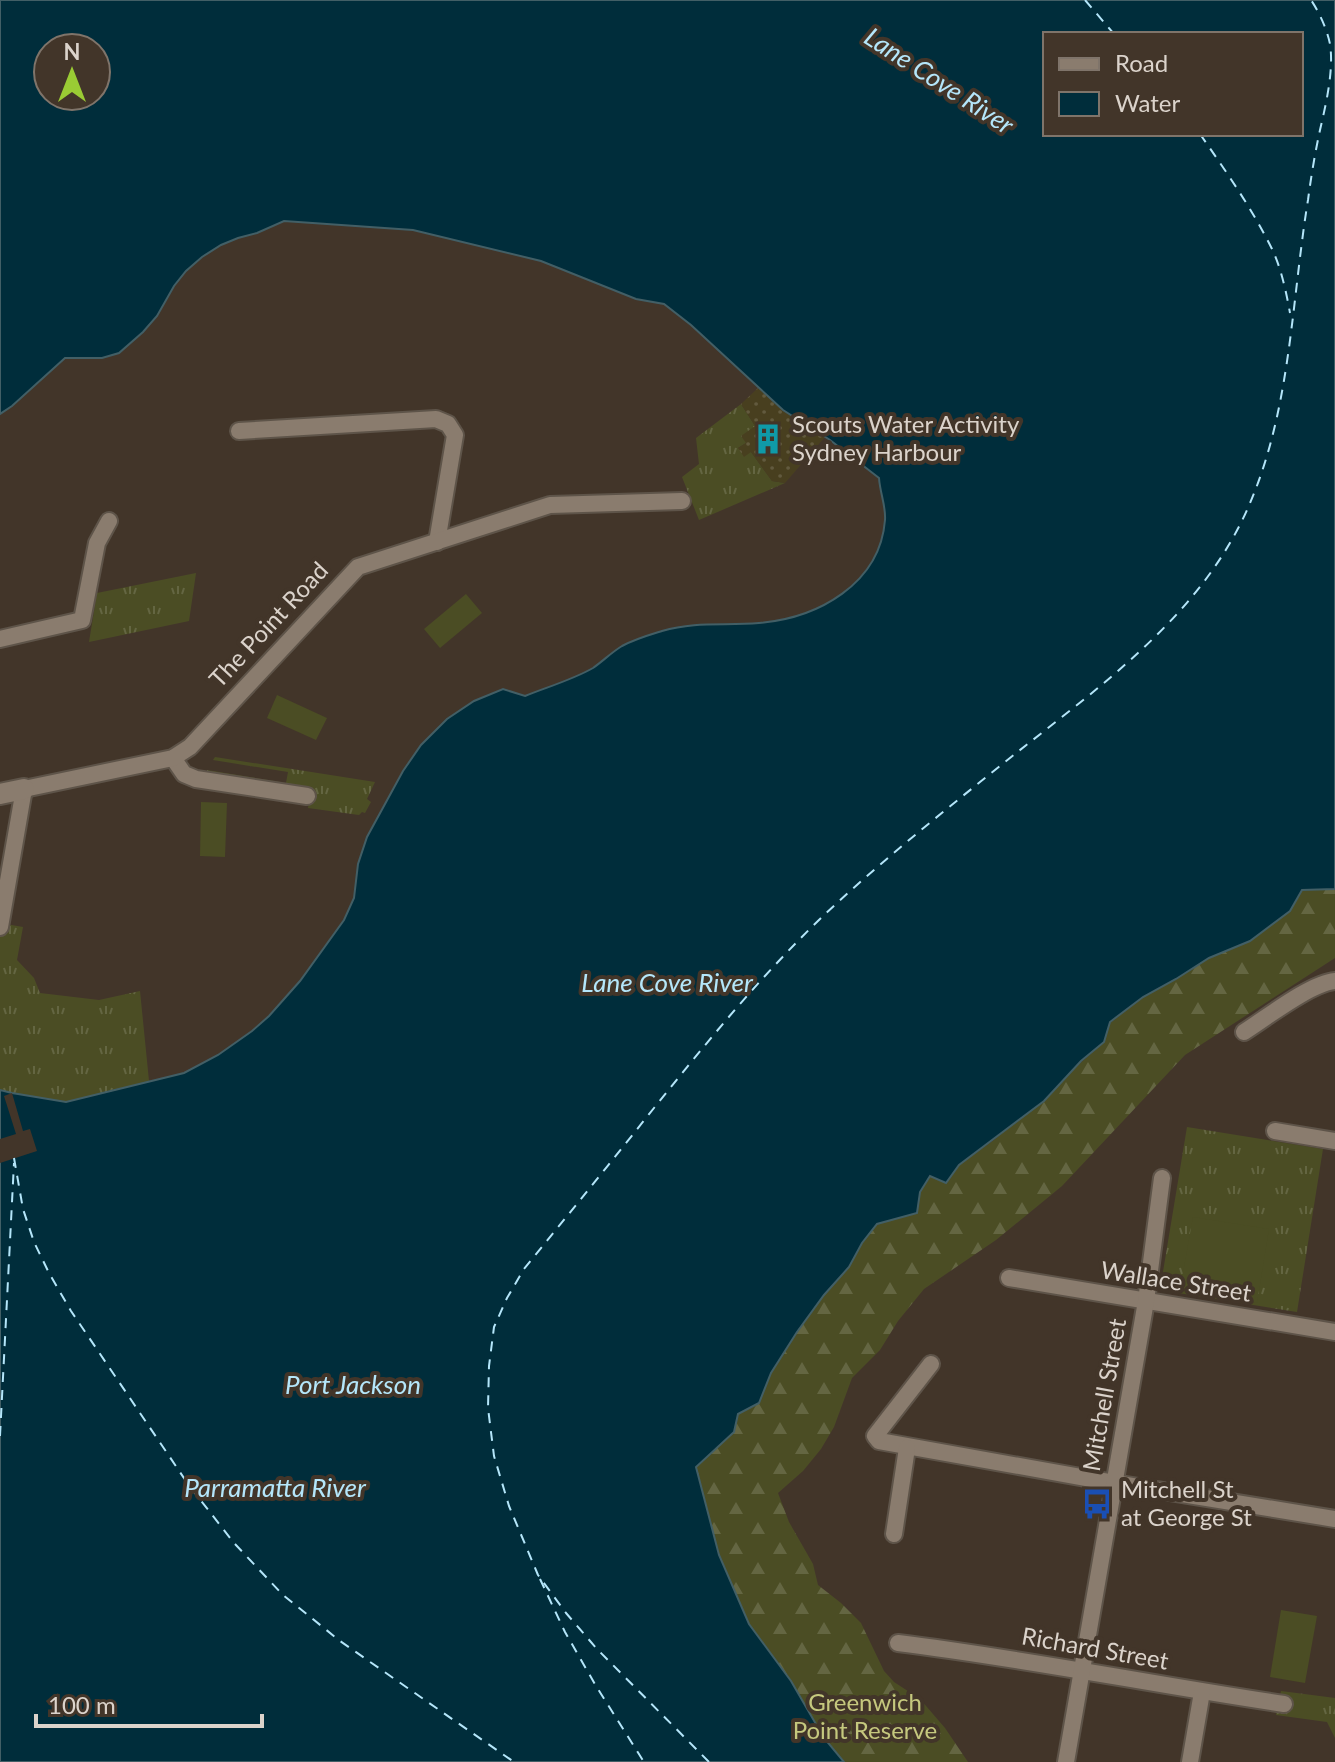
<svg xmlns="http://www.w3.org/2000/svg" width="1335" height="1762" font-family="Lato,sans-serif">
	<defs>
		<pattern id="grass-tufts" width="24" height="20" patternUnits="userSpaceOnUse" patternTransform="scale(2)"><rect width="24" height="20" fill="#4b4d24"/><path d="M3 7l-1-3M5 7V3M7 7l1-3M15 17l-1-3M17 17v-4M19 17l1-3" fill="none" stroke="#646642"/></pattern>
		<pattern id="forest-firs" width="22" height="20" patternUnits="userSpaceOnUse" patternTransform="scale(2)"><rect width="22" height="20" fill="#4b4d24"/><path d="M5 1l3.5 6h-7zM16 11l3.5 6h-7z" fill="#646642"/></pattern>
		<pattern id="sand-dots" width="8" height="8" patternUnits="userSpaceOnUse" patternTransform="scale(2)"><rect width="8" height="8" fill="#483f1f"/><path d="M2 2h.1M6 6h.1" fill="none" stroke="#625a3e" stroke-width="1.8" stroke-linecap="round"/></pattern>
	</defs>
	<rect width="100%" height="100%" fill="#423529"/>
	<g fill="url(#grass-tufts)">
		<path d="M741 404 755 426 746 443 738 448 751 452 772 481 785 483 699 520 682 477 699 464 696 438Z"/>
		<path d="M196 573 189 621 89 642 97 593Z"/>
		<path d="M215 757 375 782 367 799 371 802 365 813 362 812 359 815 308 808 309 802 207 776V770L286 783 288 772 213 760Z"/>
		<path d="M0 923 23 927 17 960 34 978 40 993 99 1000 140 991 149 1081 66 1102 12 1093 0 1090Z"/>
		<path d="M1187 1127 1323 1149 1297 1312 1160 1290Z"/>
		<path d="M1281 1691 1335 1698V1738L1327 1722 1276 1715Z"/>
	</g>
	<path fill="url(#forest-firs)" d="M1318 889H1335V958L1185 1055 1062 1186 996 1240 924 1289 898 1321 880 1350 852 1378 834 1427 821 1449 803 1471 778 1493 789 1522 813 1564 818 1585 841 1603 861 1623 884 1671 894 1682 920 1699 945 1728 968 1762H844L824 1738 791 1681 749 1625 719 1555 696 1467 734 1432 738 1414 759 1403 771 1373 797 1332 824 1295 849 1267 862 1243 877 1224 917 1213 920 1192 931 1176 946 1183 959 1165 994 1140 1104 1042 1110 1023 1143 997 1176 979 1209 958 1290 911 1302 890Z"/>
	<path fill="url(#sand-dots)" d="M758 388 783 410 825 437 785 483 772 481 751 452 744 457 738 448 746 443 741 436 755 426 741 404Z"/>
	<g fill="#4b4d24">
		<path d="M466 594 482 613 440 648 424 629Z"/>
		<path d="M277 695 327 718 316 740 267 718Z"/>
		<path d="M201 802 227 803 225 857 200 856Z"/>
		<path d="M1193 1217 1269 1229 1257 1303 1180 1290Z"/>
		<path d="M1281 1610 1317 1616 1305 1683 1270 1677Z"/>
	</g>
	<path fill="#002d3b" stroke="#425f66" stroke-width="2" fill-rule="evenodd" d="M0 0H1335V889L1302 890 1290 911 1250 941 1209 958 1176 979 1143 997 1110 1022 1104 1042 1081 1061 1044 1101 959 1165 946 1183 930 1176 920 1192 917 1213 877 1224 862 1243 849 1267 824 1295 797 1332 771 1373 759 1403 738 1414 734 1432 696 1467 719 1555 749 1624 791 1681 824 1738 844 1762H0V1090L12 1093 66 1102 184 1073 218 1055 252 1031 269 1016 300 981 344 920 354 898 358 864 367 837 403 771 421 745 447 719 474 701 503 689 525 696C547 687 572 680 593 668 603 661 612 652 622 646 635 639 649 635 662 631 696 621 725 626 759 623 818 618 880 584 885 520 886 506 880 493 879 478L830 440 783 410 691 325 664 304 636 299 541 261 413 230 284 221 257 233 238 238 221 245 202 257 186 271 174 286 157 316 143 332 119 353 102 358H65L12 406 0 414ZM1045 34H1301V134H1045ZM48 48H96V96H48Z"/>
	<path fill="#423529" d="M12 1093 23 1131 30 1129 37 1151 0 1163V1139L16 1134 4 1096Z"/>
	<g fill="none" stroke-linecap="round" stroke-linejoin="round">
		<g stroke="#b4e6fa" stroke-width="2" stroke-dasharray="10 8" stroke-linecap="butt">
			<path d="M1085 0 1114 34"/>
			<path d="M1200 134C1225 170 1251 207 1271 247 1281 267 1286 291 1290 313"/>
			<path d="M14 1158 23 1209 34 1242 49 1273 71 1311 188 1484 234 1543 283 1595 340 1641 514 1762"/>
			<path d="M0 1436 14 1163"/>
			<path d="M540 1579 565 1632 596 1686 644 1762"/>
			<path d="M709 1762 597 1649 566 1613 538 1575 509 1506 494 1456 488 1408 489 1366 494 1327 507 1298 524 1269C568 1215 611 1162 654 1108 707 1042 760 977 821 918 882 860 949 807 1015 754 1102 685 1200 615 1247 510 1291 412 1291 304 1308 200 1311 177 1315 153 1320 130 1326 104 1334 70 1330 44 1327 29 1319 12 1311 0"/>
		</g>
		<g stroke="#5e5449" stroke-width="20">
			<g id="minor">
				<path d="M239 431 436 419 448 424 455 435 437 542"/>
				<path d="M0 639 82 620 97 543 109 521"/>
				<path d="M173 758 184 774 196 779 307 796"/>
				<path d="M0 927 24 789 173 758 190 747 358 567 550 505 682 501"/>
				<path d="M1244 1032C1266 1018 1311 983 1335 981"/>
				<path d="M1275 1131 1335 1141"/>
				<path d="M1009 1278 1335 1332"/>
				<path d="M931 1364 875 1436 879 1441 1114 1483 1335 1519"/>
				<path d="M894 1534 907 1448"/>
				<path d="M898 1643C1028 1659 1155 1685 1284 1704"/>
				<path d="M1066 1762 1146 1301 1162 1178"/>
				<path d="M1190 1762 1202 1692"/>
			</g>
		</g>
		<g stroke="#5e5449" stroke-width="24">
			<path id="tertiary" d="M0 794 24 789"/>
		</g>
		<use href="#minor" stroke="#8a7c6e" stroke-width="16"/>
		<use href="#tertiary" stroke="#8a7c6e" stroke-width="20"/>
	</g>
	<defs>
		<g id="building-bare" transform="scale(2.4)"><path d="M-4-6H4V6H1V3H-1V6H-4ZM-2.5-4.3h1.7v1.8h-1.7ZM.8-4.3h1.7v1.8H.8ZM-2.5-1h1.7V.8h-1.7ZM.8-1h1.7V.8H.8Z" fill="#0f9aa8" stroke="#423529" stroke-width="2.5" paint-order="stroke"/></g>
		<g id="bus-bare" transform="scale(2.4)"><path d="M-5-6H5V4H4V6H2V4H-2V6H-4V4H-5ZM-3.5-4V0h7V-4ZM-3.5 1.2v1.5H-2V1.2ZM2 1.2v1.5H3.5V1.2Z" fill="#1a4fb4" stroke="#423529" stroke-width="2.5" paint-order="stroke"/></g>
	</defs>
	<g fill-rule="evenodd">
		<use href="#building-bare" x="768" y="439"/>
		<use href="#bus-bare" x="1097" y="1504"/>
	</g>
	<g text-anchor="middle" stroke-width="8" stroke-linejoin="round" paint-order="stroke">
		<g font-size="24" fill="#dbd3cb" stroke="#423529" text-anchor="start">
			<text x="792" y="433">Scouts Water Activity<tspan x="792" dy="28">Sydney Harbour</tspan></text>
			<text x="1121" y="1498">Mitchell St<tspan x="1121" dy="28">at George St</tspan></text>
		</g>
		<g font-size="24" fill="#dbd3cb" stroke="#423529">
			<text transform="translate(269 625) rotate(-47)" y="8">The Point Road</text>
			<text transform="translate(1176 1282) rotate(9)" y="8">Wallace Street</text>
			<text transform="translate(1105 1395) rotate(-80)" y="8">Mitchell Street</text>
			<text transform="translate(1095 1649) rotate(10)" y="8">Richard Street</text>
		</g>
		<g font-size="24" fill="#c5c87e" stroke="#423529">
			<text x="865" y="1711">Greenwich<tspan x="865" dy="28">Point Reserve</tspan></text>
		</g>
		<g font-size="26" font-style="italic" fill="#b4e6fa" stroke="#423529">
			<text transform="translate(939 81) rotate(33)" y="9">Lane Cove River</text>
			<text x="667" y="992">Lane Cove River</text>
			<text x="353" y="1394">Port Jackson</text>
			<text x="275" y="1497">Parramatta River</text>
		</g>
	</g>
	<rect x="1043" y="32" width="260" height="104" fill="#423529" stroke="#7f746a" stroke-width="2"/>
	<rect x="1059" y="58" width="40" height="12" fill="#8a7c6e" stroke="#7f746a" stroke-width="2"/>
	<text x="1115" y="72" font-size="24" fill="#dbd3cb">Road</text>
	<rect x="1059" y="92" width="40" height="24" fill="#002d3b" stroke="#7f746a" stroke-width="2"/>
	<text x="1115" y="112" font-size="24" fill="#dbd3cb">Water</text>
	<g transform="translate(72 72)"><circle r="38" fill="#423529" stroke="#7f746a" stroke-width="2"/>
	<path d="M0-6L14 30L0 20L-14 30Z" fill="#9acb34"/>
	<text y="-12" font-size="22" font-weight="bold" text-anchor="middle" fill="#dbd3cb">N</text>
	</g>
	<path d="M36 1714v12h226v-12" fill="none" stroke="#dbd3cb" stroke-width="4"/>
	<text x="48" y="1714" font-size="24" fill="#dbd3cb" stroke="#423529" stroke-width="6" paint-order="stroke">100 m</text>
</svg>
